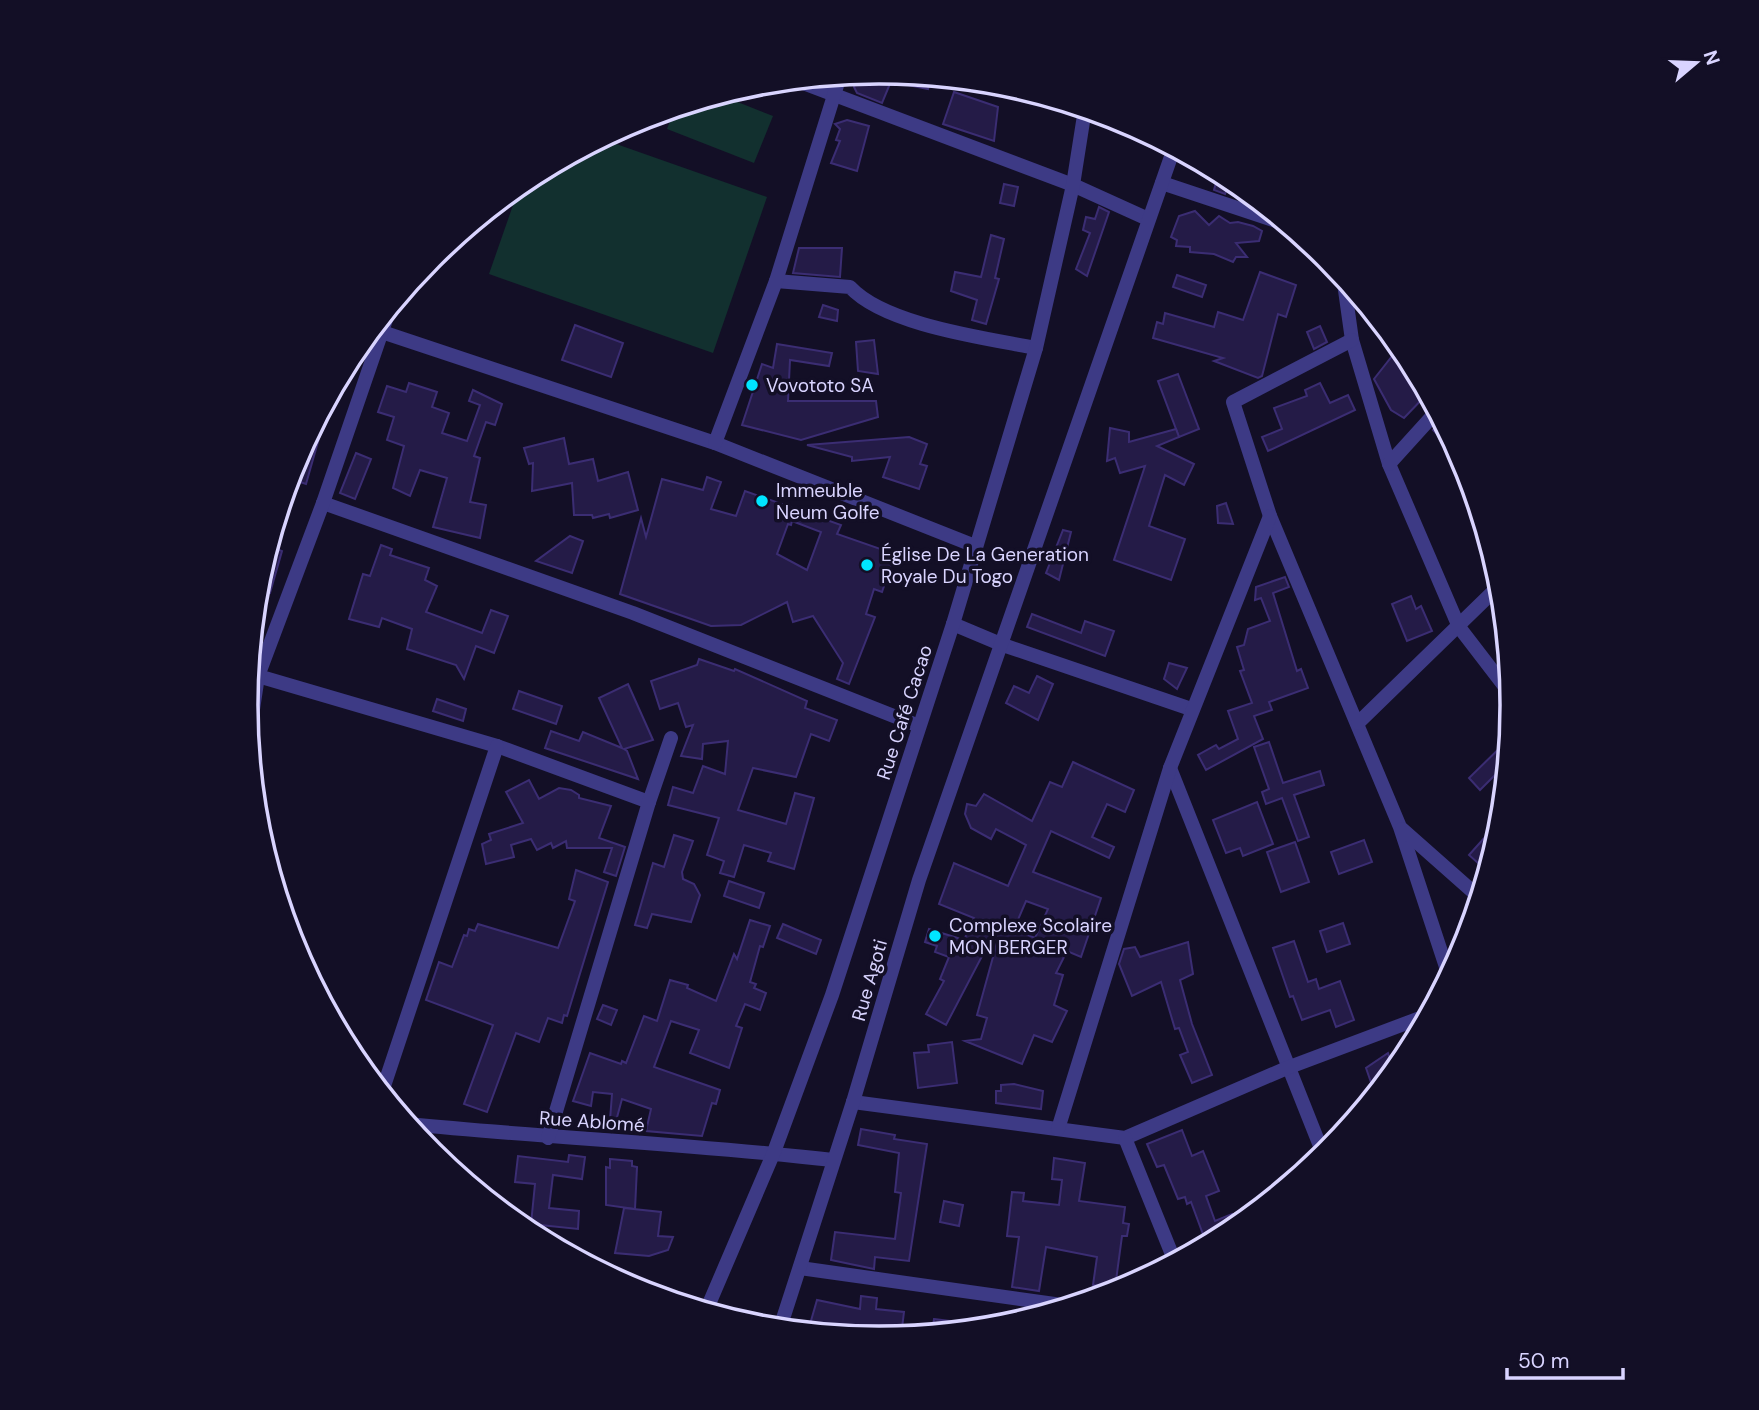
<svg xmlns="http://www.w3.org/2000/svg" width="1759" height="1410" font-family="'DM Sans',sans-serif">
	<rect width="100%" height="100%" fill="#130f26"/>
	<g fill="#12302f">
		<path d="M720 95 773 116 754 163 667 129 675 108Z"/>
		<path d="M602 139 767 197 713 353 489 274 520 185Z"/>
	</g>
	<g fill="#241b47" stroke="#3b2d73" stroke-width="2" fill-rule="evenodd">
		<path d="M873 72 892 79 882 103 857 93 854 87 859 74Z"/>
		<path d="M894 73 931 77 928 89 893 82Z"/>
		<path d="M954 92 998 107 994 141 943 124Z"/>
		<path d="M847 120 869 126 857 171 831 163 840 141 836 140 840 129 835 124Z"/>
		<path d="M1219 172 1230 178 1225 194 1214 190Z"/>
		<path d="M1004 184 1018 187 1014 206 1000 203Z"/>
		<path d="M1099 207 1109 212 1087 276 1076 269 1090 233 1083 230 1086 217 1095 219Z"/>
		<path d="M1195 211 1209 225 1219 216 1230 223 1238 222 1253 226 1262 231 1259 241 1236 243 1247 257H1236L1233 262 1214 254 1190 252V247L1176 246 1177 240 1171 237 1179 216Z"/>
		<path d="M991 235 1004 239 995 278 999 279 986 324 972 320 977 300 951 291 955 272 981 277Z"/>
		<path d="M799 248H842L840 277 793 273Z"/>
		<path d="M1260 272 1296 285 1286 317 1278 314 1262 376 1258 378 1214 361 1223 358 1153 338 1157 322 1163 324 1165 313 1214 327 1218 312 1243 320Z"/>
		<path d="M1177 275 1206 285 1202 297 1173 287Z"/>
		<path d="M823 305 838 310 837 321 819 317Z"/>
		<path d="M575 325 623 343 611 377 562 360Z"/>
		<path d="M1320 326 1327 342 1314 349 1307 332Z"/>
		<path d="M874 340 878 374 858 371 856 342Z"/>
		<path d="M777 344 832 353 829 366 790 360 788 401H876L878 417 801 440 742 425 762 364 773 368Z"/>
		<path d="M1400 346 1428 393 1404 418 1391 410 1374 379Z"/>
		<path d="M1178 374 1199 429 1179 437 1158 381Z"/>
		<path d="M409 383 437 392 432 407 449 413 442 433 467 441 480 405 469 401 473 390 502 404 495 425 486 422 474 456 480 458 470 502 486 505 480 538 433 527 447 478 420 470 410 496 393 488 404 446 387 440 394 417 378 412 387 386 406 392Z"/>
		<path d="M1320 383 1330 403 1348 395 1355 410 1268 451 1262 437 1282 429 1274 408 1307 396 1305 390Z"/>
		<path d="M320 415 325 417 306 484 291 479 295 462Z"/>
		<path d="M1442 420 1458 450 1454 452 1433 430Z"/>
		<path d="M1110 428 1129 432V442L1176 429 1179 437 1157 446 1194 464 1184 485 1165 475 1149 526 1185 539 1171 580 1114 560 1145 466 1120 473 1115 458 1107 461Z"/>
		<path d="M909 437 927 444 920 464 927 466 919 489 883 477 890 457 852 461V457L807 445Z"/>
		<path d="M564 438 569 464 593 459 598 481 628 472 638 510 610 518 609 514 593 518 592 515H574L572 483 532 491 533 463 529 464 524 448Z"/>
		<path d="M356 453 371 459 355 499 340 493Z"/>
		<path d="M707 477 721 482 711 509 736 516 745 491 841 525 837 534 895 554 882 592 874 589 866 614 875 617 849 684 837 679 843 663 813 616 793 622 787 602 741 625 711 626 620 594 641 518 646 537 662 479 703 490ZM792 521 821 532 807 570 777 554 788 524 791 525Z"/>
		<path d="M1226 503 1233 524 1218 523 1217 506Z"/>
		<path d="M1063 530 1071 532 1059 580 1046 573Z"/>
		<path d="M570 536 583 541 572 573 536 561Z"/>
		<path d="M381 545 392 549 390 555 429 568 425 580 437 586 426 612 482 633 491 610 508 616 494 653 476 646 464 679 456 665 407 649 412 629 382 618 379 627 349 619 363 574 370 576Z"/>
		<path d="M269 546 282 551 270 593 258 588Z"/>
		<path d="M1285 577 1289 587 1273 593 1297 671 1301 669 1308 688 1269 702 1272 710 1254 716 1263 739 1206 770 1198 755 1216 745 1219 749 1238 739 1228 711 1252 703 1240 671 1244 670 1237 647 1244 645 1248 629 1270 621 1261 598 1255 600 1256 587Z"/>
		<path d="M1411 596 1416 609 1421 606 1432 631 1407 641 1392 604Z"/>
		<path d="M1032 614 1081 633 1085 621 1114 631 1105 656 1027 627Z"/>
		<path d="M699 659 734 671 735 669 807 701 805 708 837 720 829 741 811 734 796 777 753 768 738 810 786 824 795 793 814 798 794 869 768 861 771 853 744 845 734 877 720 873 724 861 707 855 719 818 668 805 673 787 693 793 703 766 725 774 728 741 703 744 702 759 681 756 693 725 686 727 678 703 660 709 651 681 697 665Z"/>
		<path d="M1169 663 1187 668 1177 689 1164 679Z"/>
		<path d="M1037 676 1053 684 1038 720 1006 703 1014 686 1029 693Z"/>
		<path d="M628 684 653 740 624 749 627 751 638 779 545 748 551 731 579 741 583 732 622 748 599 698Z"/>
		<path d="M519 691 562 706 556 724 513 709Z"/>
		<path d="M437 699 466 709 463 721 433 711Z"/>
		<path d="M1510 738 1507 763 1480 790 1469 778Z"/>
		<path d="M1269 742 1283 783 1320 771 1324 785 1294 795 1309 837 1298 841 1282 798 1266 804 1262 792 1269 789 1254 747Z"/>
		<path d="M1073 762 1134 790 1125 812 1107 804 1092 837 1114 847 1109 858 1051 831 1033 872 1101 898 1081 957 1067 951 1056 973 1063 975 1054 1005 1067 1011 1052 1042 1034 1035 1022 1064 965 1041 981 1039 987 1018 977 1015 998 939 992 937 946 1025 926 1014 944 981 940 979 949 957 935 952 937 946 925 942 929 929 964 940 974 918 939 904 954 863 1008 886 1026 845 996 829 991 839 971 828 965 814 967 804 976 806 984 794 1032 821 1050 782 1062 787ZM1026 901 1048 909 1035 938 1014 929Z"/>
		<path d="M529 780 539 799 559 788 571 790 579 795V798L611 806 599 838 625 847 616 876 604 872 612 848H567L566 841 553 848 551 843 537 850 531 839 511 845 514 857 486 864 482 844 491 840 489 834 523 823 506 792Z"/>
		<path d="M1257 802 1273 844 1243 856 1240 848 1226 853 1213 820Z"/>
		<path d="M674 835 693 841 682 872 683 879 694 884 700 895 691 922 652 914 647 928 635 925 653 863 664 867Z"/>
		<path d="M1486 836 1496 845 1488 872 1469 855Z"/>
		<path d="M1364 840 1372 862 1339 874 1331 852Z"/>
		<path d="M1295 842 1309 882 1281 892 1267 852Z"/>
		<path d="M576 870 608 882 567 1016 564 1015 562 1023 548 1018 539 1042 516 1033 487 1112 464 1104 493 1025 426 1000 439 962 452 967 464 935 467 936 469 929 475 931 478 924 558 948 575 901 569 899Z"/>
		<path d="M729 881 764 893 759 908 724 896Z"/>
		<path d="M750 920 770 926 763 947 760 946 750 982 756 984 754 988 766 993 760 1010 745 1004 736 1026 742 1028 729 1068 690 1053 699 1030 671 1021 654 1067 720 1090 716 1104 712 1103 702 1136 646 1131 651 1109 622 1099 616 1121 610 1120 612 1094 593 1092 591 1106 573 1101 590 1053 621 1064 622 1061 626 1063 644 1016 657 1021 670 980 688 985 687 988 716 1001 734 954 737 959Z"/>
		<path d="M1343 923 1350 944 1327 952 1320 931Z"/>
		<path d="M783 924 821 940 816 954 777 938Z"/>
		<path d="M1294 941 1308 982 1316 979 1319 989 1340 981 1354 1020 1336 1027 1330 1010 1302 1020 1293 996 1290 997 1273 948Z"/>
		<path d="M1188 942 1193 974 1180 980 1192 1024 1212 1075 1192 1083 1180 1055 1188 1052 1179 1028 1175 1029 1161 982 1132 996 1119 964 1124 949 1135 947 1140 957Z"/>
		<path d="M603 1005 617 1010 611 1025 597 1019Z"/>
		<path d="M952 1042 957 1083 918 1088 914 1053 929 1052 928 1045Z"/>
		<path d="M1388 1053 1394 1072 1375 1094 1366 1068Z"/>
		<path d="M1014 1084 1043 1091 1041 1109 996 1103V1091H1001V1085Z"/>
		<path d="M861 1129 895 1135 894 1139 927 1144 909 1261 875 1257 874 1269 831 1260 835 1232 895 1239 901 1193 895 1192 899 1153 858 1145Z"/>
		<path d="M1182 1130 1192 1156 1203 1151 1219 1191 1206 1196 1215 1221 1232 1214 1237 1227 1214 1241 1212 1234 1204 1237 1191 1202 1187 1204 1185 1197 1178 1199 1164 1165 1157 1167 1147 1144Z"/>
		<path d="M569 1155 585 1157 582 1179 553 1175 549 1208 579 1211 578 1229 531 1224 535 1184 515 1182 518 1156 568 1162Z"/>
		<path d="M1054 1158 1085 1163 1079 1201 1125 1207 1123 1223 1129 1224 1127 1236H1122L1115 1288 1093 1285 1097 1257 1046 1247 1039 1291 1012 1287 1019 1237 1007 1236 1012 1192 1024 1193 1023 1201 1059 1205 1062 1180 1052 1179Z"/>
		<path d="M610 1159 632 1161V1166L637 1167 635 1209 606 1205V1167L610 1168Z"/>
		<path d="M944 1201 963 1205 959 1226 940 1222Z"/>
		<path d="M624 1208 661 1212 658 1236 673 1237 668 1250 649 1256 615 1253Z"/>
		<path d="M861 1296 877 1298 876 1309 904 1312 901 1336 879 1338 808 1331 817 1300 860 1309Z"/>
		<path d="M934 1319 973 1324V1329L932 1333Z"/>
	</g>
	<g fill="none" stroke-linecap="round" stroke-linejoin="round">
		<g stroke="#3d3a85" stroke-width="14">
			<path d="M795 80 1073 185 1148 219"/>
			<path d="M1162 183 1288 225"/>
			<path d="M1343 276 1352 340 1389 464 1459 627 1512 696"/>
			<path d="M776 281 850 287C885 325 985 338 1036 348"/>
			<path d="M373 329 715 443 975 546"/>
			<path d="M1352 340 1233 402 1270 516 1400 827 1449 976"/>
			<path d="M715 443 776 281 840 76"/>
			<path d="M1389 464 1437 411"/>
			<path d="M323 503 633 613 919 726"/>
			<path d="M953 624 1003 645 1191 709"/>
			<path d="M258 676 497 746 649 802"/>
			<path d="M1358 723 1501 584"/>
			<path d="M249 736 258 676 323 503 390 308"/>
			<path d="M1170 768 1324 1156"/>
			<path d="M1402 829 1480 898"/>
			<path d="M382 1092 497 746"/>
			<path d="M853 1102 1125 1138 1287 1068 1428 1015"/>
			<path d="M408 1124C549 1138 692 1144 833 1160"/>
			<path d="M1058 1129 1170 768 1270 516"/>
			<path d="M548 1138 649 802 671 738"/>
			<path d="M1125 1138 1175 1262"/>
			<path d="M800 1268 1069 1306"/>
			<path d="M706 1311 774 1152 832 995 953 624 1036 348 1073 185 1085 109"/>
			<path d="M780 1328 853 1102 919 880 1174 148"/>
		</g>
	</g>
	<g fill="#00e5ff" stroke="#130f26" stroke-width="2.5">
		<circle cx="752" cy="385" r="7"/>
		<circle cx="762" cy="501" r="7"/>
		<circle cx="867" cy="565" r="7"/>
		<circle cx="935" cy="936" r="7"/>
	</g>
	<g text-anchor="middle" stroke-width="7" stroke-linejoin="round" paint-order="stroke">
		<g font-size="19" fill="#d9d4ff" stroke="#130f26" text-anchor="start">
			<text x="766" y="392">Vovototo SA</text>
			<text x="776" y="497">Immeuble<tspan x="776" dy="22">Neum Golfe</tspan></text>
			<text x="881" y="561">Église De La Generation<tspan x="881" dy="22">Royale Du Togo</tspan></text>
			<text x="949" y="932">Complexe Scolaire<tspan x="949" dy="22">MON BERGER</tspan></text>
		</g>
		<g font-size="19" fill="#d9d4ff" stroke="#130f26">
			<text transform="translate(904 712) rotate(-72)" y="7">Rue Café Cacao</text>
			<text transform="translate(869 980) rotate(-74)" y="7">Rue Agoti</text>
			<text transform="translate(592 1121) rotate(4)" y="7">Rue Ablomé</text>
		</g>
	</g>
	<path d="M0 0H1759V1410H0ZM258 705a621 621 0 1 1 1242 0a621 621 0 1 1-1242 0Z" fill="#130f26" fill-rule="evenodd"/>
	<path fill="none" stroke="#d9d4ff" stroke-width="3.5" d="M258 705a621 621 0 1 1 1242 0a621 621 0 1 1-1242 0Z"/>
	<g transform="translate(1696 63) rotate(71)" stroke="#130f26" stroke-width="5" paint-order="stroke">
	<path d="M0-5L12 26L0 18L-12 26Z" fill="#d9d4ff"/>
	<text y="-10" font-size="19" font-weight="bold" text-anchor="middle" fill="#d9d4ff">N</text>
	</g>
	<path d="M1507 1368v10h116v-10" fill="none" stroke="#d9d4ff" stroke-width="3.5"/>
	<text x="1518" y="1368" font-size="21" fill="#d9d4ff" stroke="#130f26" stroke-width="5" paint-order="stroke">50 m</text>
</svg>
